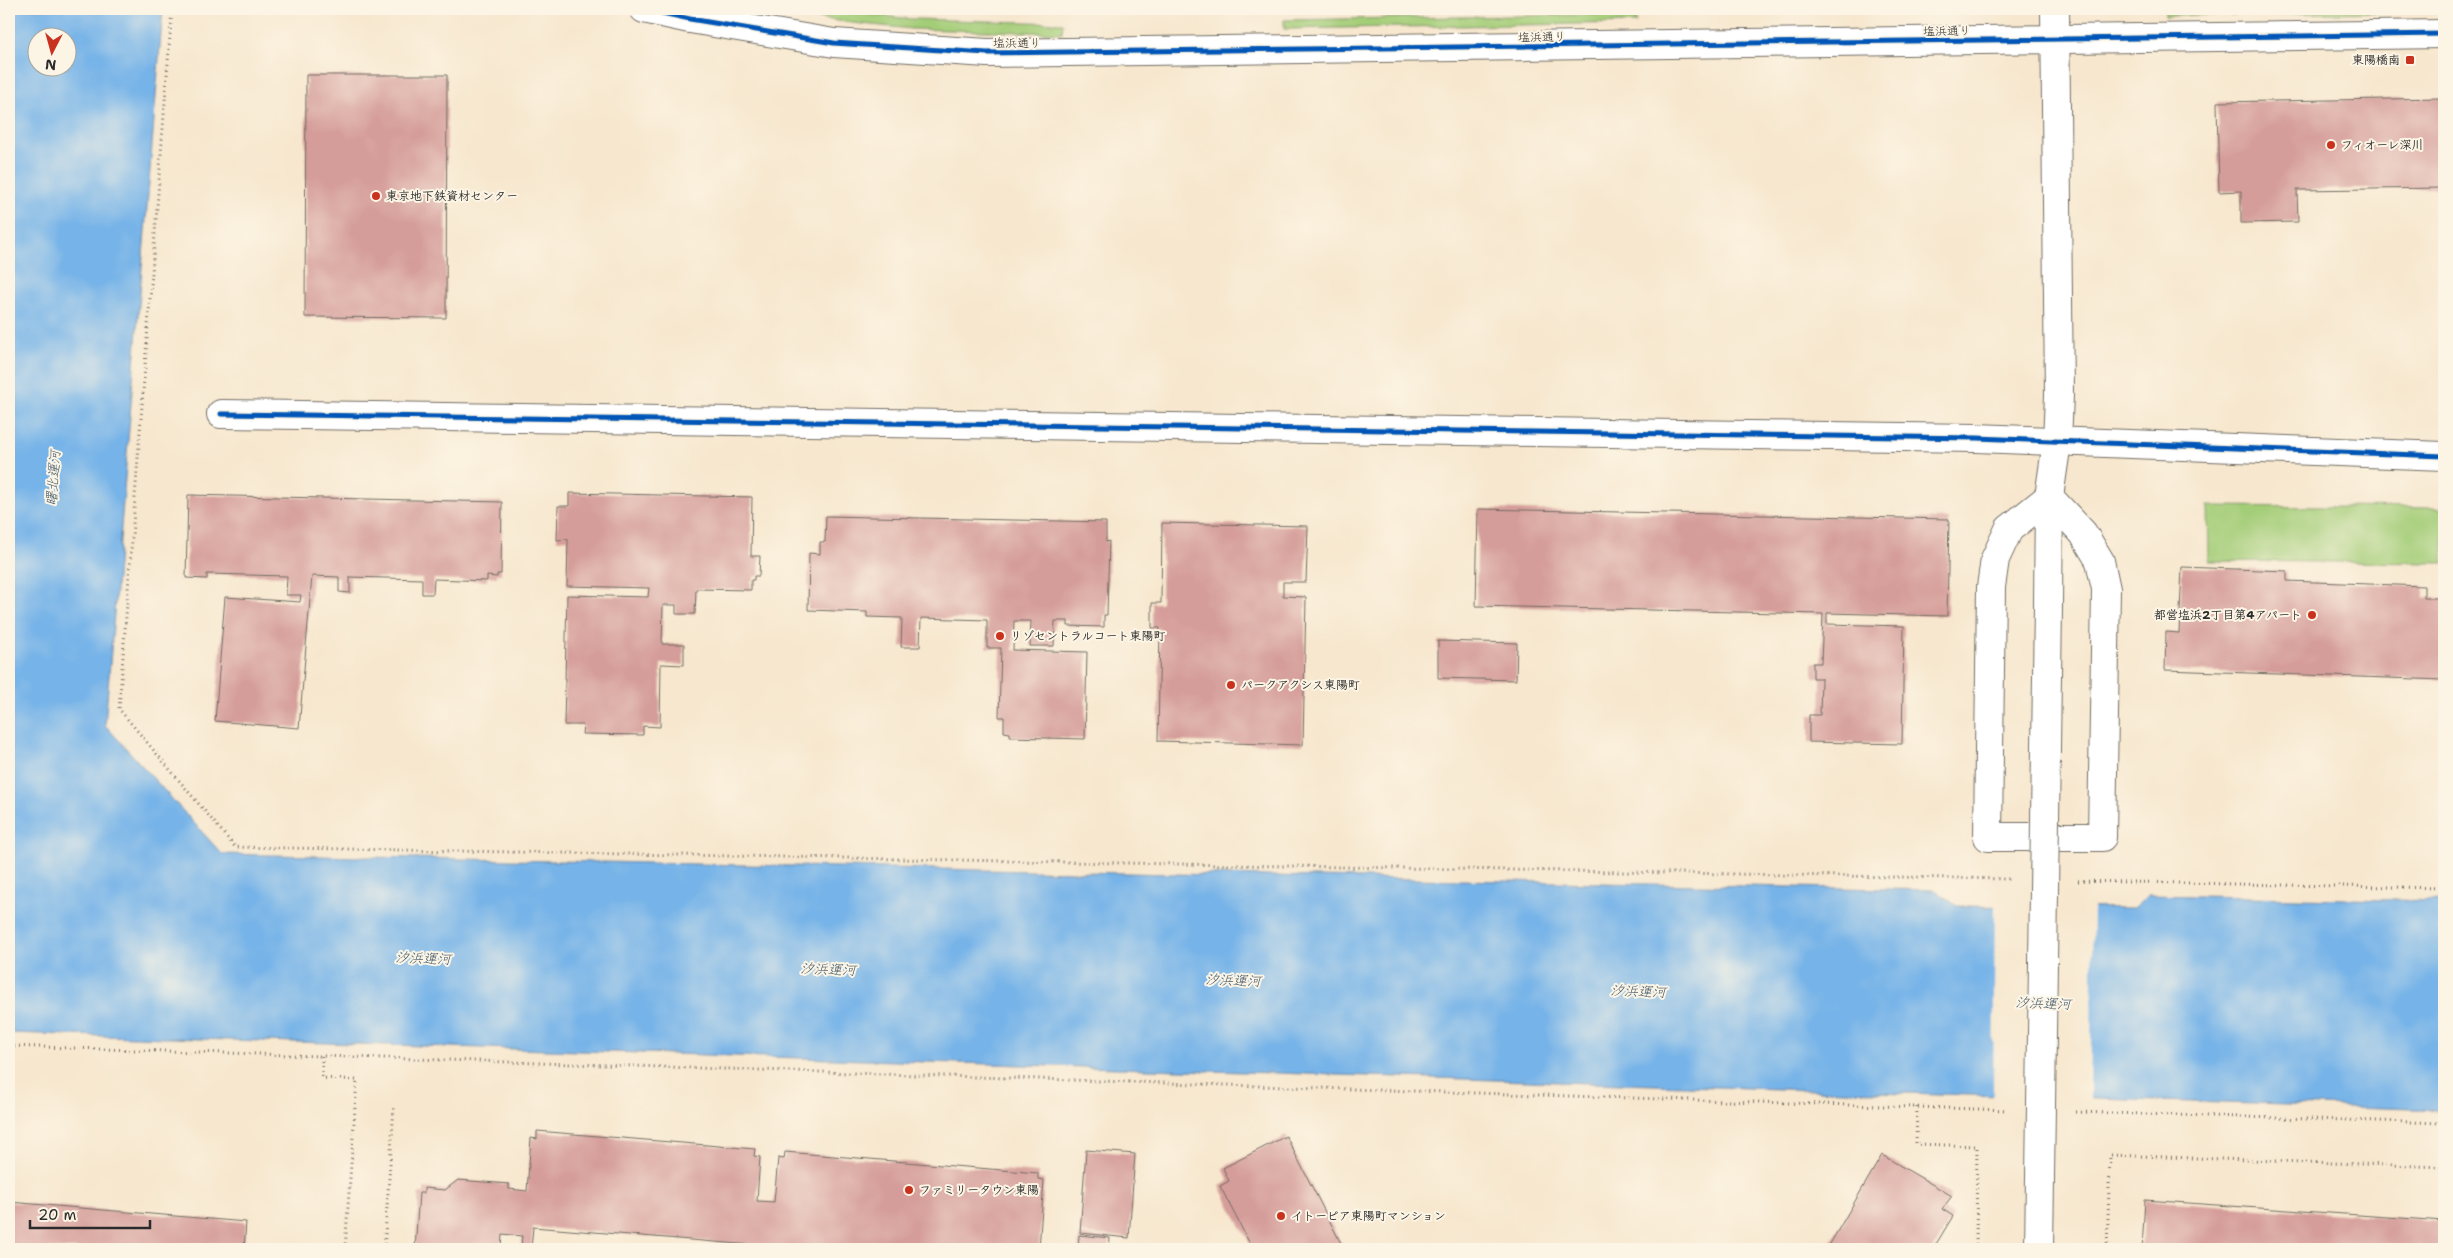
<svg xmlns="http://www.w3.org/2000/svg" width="2453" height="1258" font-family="'Shantell Sans','Klee One',sans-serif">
	<rect width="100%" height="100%" fill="#fcf5e5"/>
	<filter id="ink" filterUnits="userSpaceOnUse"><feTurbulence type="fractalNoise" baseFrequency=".02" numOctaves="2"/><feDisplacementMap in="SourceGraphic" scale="10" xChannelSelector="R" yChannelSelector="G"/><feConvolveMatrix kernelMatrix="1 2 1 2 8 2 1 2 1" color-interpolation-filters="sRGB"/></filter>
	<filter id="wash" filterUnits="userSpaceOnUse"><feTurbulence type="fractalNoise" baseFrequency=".0096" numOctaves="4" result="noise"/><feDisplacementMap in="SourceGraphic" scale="20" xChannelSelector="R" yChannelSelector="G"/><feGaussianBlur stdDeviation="1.12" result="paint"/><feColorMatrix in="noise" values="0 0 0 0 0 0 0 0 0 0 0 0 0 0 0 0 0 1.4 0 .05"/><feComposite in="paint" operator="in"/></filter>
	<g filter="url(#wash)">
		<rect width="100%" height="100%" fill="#f7e7ce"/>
		<g fill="#a4cd78" stroke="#687c52">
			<path d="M758 9H810L912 19 1063 23 1062 33 912 29 852 23Z"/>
			<path d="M2165 9H2444V11L2165 16Z"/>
			<path d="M1636 14V23L1284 29V20Z"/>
			<path d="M2208 506 2444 508V563L2209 561Z"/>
		</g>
		<path fill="#76b3e8" stroke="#506f8a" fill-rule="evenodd" d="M9 9H163L105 725 222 854 1935 890 1957 906 2134 908 2148 895 2444 901V1110L9 1033ZM38 38H68V68H38Z"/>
		<path fill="#f7e7ce" d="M1995 904 2093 905 2090 1101 1993 1098Z"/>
		<g id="blocks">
			<g fill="#d59d9a">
				<path d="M306 75H447L446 318 305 317Z"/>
				<path d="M2444 98V188L2297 190 2298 222 2241 223V191L2219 192 2217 102Z"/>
				<path d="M569 493 752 497 751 556H760L759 576H754V580H751V590L696 589 695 614H676V605H663L662 644H684V665L661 664 660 727 643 726V735L582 734 583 725H564L567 595 648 597 649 588 567 586 568 539 557 540 558 506H569Z"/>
				<path d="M188 495 502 502 501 574H497V577L487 576V581L434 579 433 594H422V579L350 577V593L339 592V577L312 576 299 728 215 721 225 597 300 602 301 595H286L287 576 207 574V579L186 578Z"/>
				<path d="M1478 509 1949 519 1947 616 1827 613V624L1904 626 1902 744 1809 742V715H1820L1821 678H1813V663H1821L1823 614 1476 606Z"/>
				<path d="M826 516 1106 522V542L1109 541 1107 615H1104V627L1068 626V621H1055L1054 646H1030L1031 621H1014L1013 650 1087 652 1085 739 1010 737V733L1004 732V717H999L1001 648H987V620L921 618 920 647H901L902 618 867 617V612L808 610 809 553 820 554V542H825Z"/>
				<path d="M1162 523 1308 526 1306 582H1283V596L1306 597 1303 745 1158 741 1160 628H1152V603H1161Z"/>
				<path d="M2182 567 2287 571V581L2424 586V598H2444V680L2165 670 2166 632 2179 633Z"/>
				<path d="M1438 641 1517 643 1516 680 1438 678Z"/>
				<path d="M537 1131 755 1149 754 1156 760 1157 757 1201 774 1202 778 1158 784 1159 785 1152 1038 1173V1179L1044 1180 1039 1249H800L533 1227 531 1249H521L522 1236 502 1234 501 1249H415L419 1193H424V1188L445 1190 458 1180 509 1184V1189L527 1191 531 1138 537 1139Z"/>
				<path d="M1286 1136 1344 1249H1244L1251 1246 1220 1186 1229 1181 1223 1168Z"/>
				<path d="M1086 1150 1135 1154 1129 1238 1080 1233Z"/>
				<path d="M1882 1155 1952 1196 1942 1209 1953 1216 1933 1249H1827Z"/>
				<path d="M2145 1200 2444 1221V1249H2142Z"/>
				<path d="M9 1202 246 1222 244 1249H9Z"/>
				<path d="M1079 1235 1110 1238 1109 1249H1078Z"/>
			</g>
		</g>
	</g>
	<g filter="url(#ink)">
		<use href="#blocks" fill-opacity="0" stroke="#726d64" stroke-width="1"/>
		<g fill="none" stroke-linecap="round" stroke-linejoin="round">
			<g stroke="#726d64" stroke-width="30">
				<g id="minor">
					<path d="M644 9 690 19 834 43 987 53 2444 34"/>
					<path d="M221 414 1977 438 2444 456"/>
					<path d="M2049 497 2083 533 2100 561 2106 589 2102 837H1988L1991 587 1995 559 2009 529Z"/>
					<path d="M2048 605 2049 497 2057 442 2059 395 2055 9"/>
				</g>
			</g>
			<g stroke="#726d64" stroke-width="3" stroke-dasharray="1 4" stroke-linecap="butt">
				<path d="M172 9 119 709 235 847 2009 879"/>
				<path d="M2078 881 2444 888"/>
				<path d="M9 1046 2007 1110"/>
				<path d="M322 1056V1078L357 1080 345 1249"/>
				<path d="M1917 1107 1916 1144 1977 1146 1976 1249"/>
				<path d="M2076 1112 2444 1123"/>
				<path d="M384 1249 394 1108"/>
				<path d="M2107 1249 2110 1155 2444 1167"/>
			</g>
			<use href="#minor" stroke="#fff" stroke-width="28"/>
			<g stroke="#726d64" stroke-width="30" stroke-linecap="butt">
				<path id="minor-bridge" d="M2039 1249 2048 605"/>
			</g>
			<use href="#minor-bridge" stroke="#fff" stroke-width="28"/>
			<g stroke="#fcf5e5" stroke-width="8">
				<g id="cycleway">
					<path d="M644 9 690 19 834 43 987 53 2444 34"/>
					<path d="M221 414 1977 438 2444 456"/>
				</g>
			</g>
			<use href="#cycleway" stroke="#0057b8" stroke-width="5"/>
		</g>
	</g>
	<g fill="#c8321e" stroke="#fcf5e5" stroke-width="2">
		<rect x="2405" y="55" width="10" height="10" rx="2.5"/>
		<circle cx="2331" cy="145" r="5"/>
		<circle cx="376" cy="196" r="5"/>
		<circle cx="2312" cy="615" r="5"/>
		<circle cx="1000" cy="636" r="5"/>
		<circle cx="1231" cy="685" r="5"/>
		<circle cx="909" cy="1190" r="5"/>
		<circle cx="1281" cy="1216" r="5"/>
	</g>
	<g text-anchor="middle" stroke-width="4" stroke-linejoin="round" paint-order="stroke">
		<g font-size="12" fill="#2b2b2b" stroke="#fcf5e5">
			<text transform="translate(1947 31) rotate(-1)" y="4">塩浜通り</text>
			<text transform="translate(1542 37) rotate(-1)" y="4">塩浜通り</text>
			<text x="1017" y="47">塩浜通り</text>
		</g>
		<g font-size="12" font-weight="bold" fill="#2b2b2b" stroke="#fcf5e5" text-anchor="start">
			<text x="2400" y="64" text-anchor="end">東陽橋南</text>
			<text x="2341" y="149">フィオーレ深川</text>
			<text x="386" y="200">東京地下鉄資材センター</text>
			<text x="2302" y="619" text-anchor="end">都営塩浜2丁目第4アパート</text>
			<text x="1010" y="640">リゾセントラルコート東陽町</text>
			<text x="1241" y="689">パークアクシス東陽町</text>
			<text x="919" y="1194">ファミリータウン東陽</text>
			<text x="1291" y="1220">イトーピア東陽町マンション</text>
		</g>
		<g font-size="14" font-style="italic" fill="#455b6d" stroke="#fcf5e5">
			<text transform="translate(53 478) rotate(-86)" y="5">曙北運河</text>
			<text transform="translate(423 958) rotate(2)" y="5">汐浜運河</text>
			<text transform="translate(828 969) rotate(2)" y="5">汐浜運河</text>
			<text transform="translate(1233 980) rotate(2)" y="5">汐浜運河</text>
			<text transform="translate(1638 991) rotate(2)" y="5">汐浜運河</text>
			<text transform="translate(2043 1003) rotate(2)" y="5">汐浜運河</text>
		</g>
	</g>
	<rect width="2453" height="1258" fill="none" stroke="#fcf5e5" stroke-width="30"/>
	<g transform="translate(52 52) rotate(186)"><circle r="24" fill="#fcf5e5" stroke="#a8a49b"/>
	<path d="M0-4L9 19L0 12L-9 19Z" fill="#c8321e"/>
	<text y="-8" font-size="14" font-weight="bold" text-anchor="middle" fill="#2b2b2b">N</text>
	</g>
	<path d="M30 1220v8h120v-8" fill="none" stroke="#2b2b2b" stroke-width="2.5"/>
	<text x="38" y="1220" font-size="15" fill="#2b2b2b" stroke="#fcf5e5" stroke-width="4" paint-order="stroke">20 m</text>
</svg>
